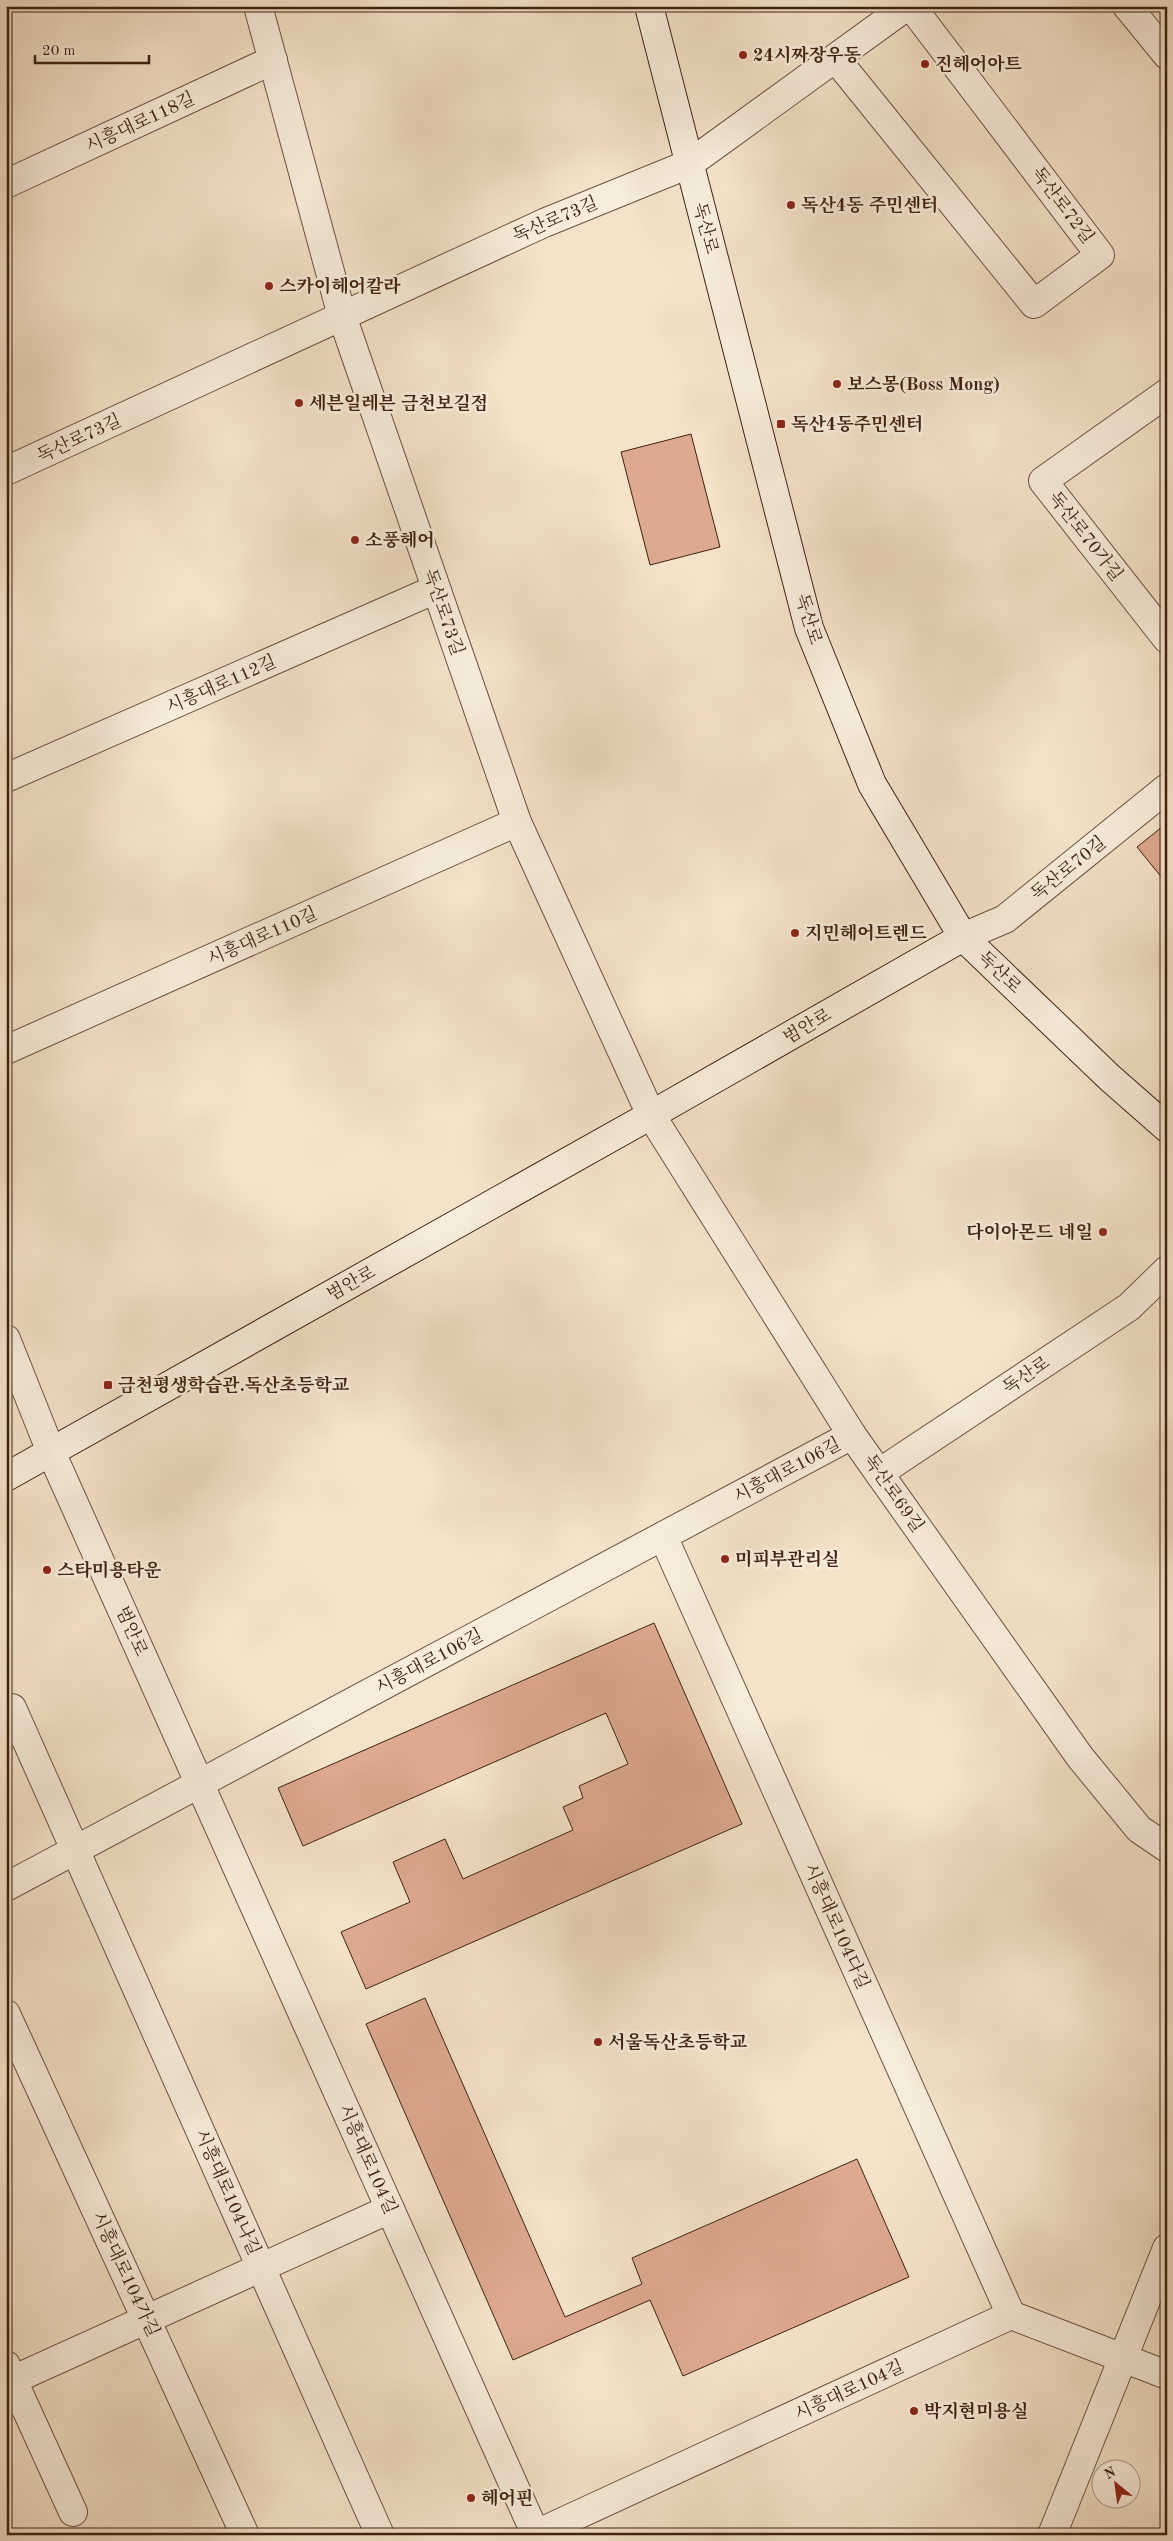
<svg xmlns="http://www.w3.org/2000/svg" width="1173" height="2541" font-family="'Old Standard TT','Noto Serif KR',serif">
	<rect width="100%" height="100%" fill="#f4e3c9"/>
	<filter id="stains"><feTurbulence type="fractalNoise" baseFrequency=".004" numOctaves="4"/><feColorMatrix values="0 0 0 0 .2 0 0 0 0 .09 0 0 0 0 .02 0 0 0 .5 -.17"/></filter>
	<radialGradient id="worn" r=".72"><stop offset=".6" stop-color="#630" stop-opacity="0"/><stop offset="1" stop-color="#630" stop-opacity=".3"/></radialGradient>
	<g fill="#dda98f" stroke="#3f2213">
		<path d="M691 434 720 547 650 565 621 452Z"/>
		<path d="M1167 823V884L1137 847Z"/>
		<path d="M654 1623 742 1824 366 1989 341 1932 410 1902 393 1862 445 1839 463 1879 573 1830 563 1807 583 1798 579 1786 628 1764 606 1713 303 1846 278 1788Z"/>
		<path d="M425 1998 565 2317 642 2284 632 2258 857 2159 909 2277 683 2376 650 2300 513 2360 366 2024Z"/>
	</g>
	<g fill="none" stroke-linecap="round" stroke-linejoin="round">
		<g stroke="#6c5240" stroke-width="30">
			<g id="street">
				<path d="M258 6 342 316 517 822 651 1115 852 1435 1080 1757 1139 1829 1167 1848"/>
				<path d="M1127 6 1167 55"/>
				<path d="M836 59 1034 304 1100 255 911 6"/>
				<path d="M6 184 273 60"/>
				<path d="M1167 393 1043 481 1167 639"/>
				<path d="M6 471 544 223 689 164 907 6"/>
				<path d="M6 778 436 589"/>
				<path d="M963 937 1005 919 1167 788"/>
				<path d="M6 1050 517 822"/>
				<path d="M6 1339 51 1452 536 2535"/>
				<path d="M879 1473 1129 1307 1167 1270"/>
				<path d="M663 1536 1011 2315"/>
				<path d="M6 1711 12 1708 380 2535"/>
				<path d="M6 1887 852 1435"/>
				<path d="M6 2014 245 2535"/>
				<path d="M6 2365 73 2512"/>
				<path d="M6 2383 390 2209"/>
				<path d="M534 2535 1011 2315 1167 2375"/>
				<path d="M1052 2535 1167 2248"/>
			</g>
		</g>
		<g stroke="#3f2213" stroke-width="30">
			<g id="secondary">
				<path d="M649 6 809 628 872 784 963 937 1110 1078 1167 1128"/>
				<path d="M6 1477 651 1115 963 937"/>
			</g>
		</g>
		<use href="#street" stroke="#f8eddc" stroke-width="28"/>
		<use href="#secondary" stroke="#f8eddc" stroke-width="28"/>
	</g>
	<g fill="#8f2418" stroke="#f8eddc" stroke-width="2">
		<circle cx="743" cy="55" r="5"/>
		<circle cx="925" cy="64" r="5"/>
		<circle cx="791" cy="205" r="5"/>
		<circle cx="269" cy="286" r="5"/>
		<circle cx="837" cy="384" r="5"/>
		<circle cx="299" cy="403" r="5"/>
		<rect x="776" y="419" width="10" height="10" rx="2.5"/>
		<circle cx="355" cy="540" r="5"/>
		<circle cx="795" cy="933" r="5"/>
		<circle cx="1103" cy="1232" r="5"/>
		<rect x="103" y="1380" width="10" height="10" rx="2.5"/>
		<circle cx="725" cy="1559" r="5"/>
		<circle cx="47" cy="1570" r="5"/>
		<circle cx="598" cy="2042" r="5"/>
		<circle cx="914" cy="2411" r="5"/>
		<circle cx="471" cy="2498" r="5"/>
	</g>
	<g text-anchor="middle" stroke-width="5" stroke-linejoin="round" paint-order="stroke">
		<g font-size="18" font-weight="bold" fill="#3f2213" stroke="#f8eddc" text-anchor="start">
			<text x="753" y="61">24시짜장우동</text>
			<text x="935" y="70">진헤어아트</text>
			<text x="801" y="211">독산4동 주민센터</text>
			<text x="279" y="292">스카이헤어칼라</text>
			<text x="847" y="390">보스몽(Boss Mong)</text>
			<text x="309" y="409">세븐일레븐 금천보길점</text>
			<text x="791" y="430">독산4동주민센터</text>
			<text x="365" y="546">소풍헤어</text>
			<text x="805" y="939">지민헤어트렌드</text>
			<text x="1093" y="1238" text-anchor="end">다이아몬드 네일</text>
			<text x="118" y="1391">금천평생학습관.독산초등학교</text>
			<text x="735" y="1565">미피부관리실</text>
			<text x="57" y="1576">스타미용타운</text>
			<text x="608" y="2048">서울독산초등학교</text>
			<text x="924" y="2417">박지현미용실</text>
			<text x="481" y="2504">헤어핀</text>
		</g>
		<g font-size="18" fill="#3f2213" stroke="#f8eddc">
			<text transform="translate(140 122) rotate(-25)" y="6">시흥대로118길</text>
			<text transform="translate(1063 205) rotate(53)" y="6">독산로72길</text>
			<text transform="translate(555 219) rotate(-23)" y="6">독산로73길</text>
			<text transform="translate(706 228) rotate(75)" y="6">독산로</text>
			<text transform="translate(79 438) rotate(-25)" y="6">독산로73길</text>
			<text transform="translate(1086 536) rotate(52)" y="6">독산로70가길</text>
			<text transform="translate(444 612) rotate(71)" y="6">독산로73길</text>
			<text transform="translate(809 619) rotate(73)" y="6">독산로</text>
			<text transform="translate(221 684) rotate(-24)" y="6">시흥대로112길</text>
			<text transform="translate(1068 868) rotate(-39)" y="6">독산로70길</text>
			<text transform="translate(262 936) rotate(-24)" y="6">시흥대로110길</text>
			<text transform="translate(1000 972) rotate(44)" y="6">독산로</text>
			<text transform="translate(807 1026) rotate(-30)" y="6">범안로</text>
			<text transform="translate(351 1283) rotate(-29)" y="6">범안로</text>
			<text transform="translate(1026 1375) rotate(-34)" y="6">독산로</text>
			<text transform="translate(787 1470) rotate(-28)" y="6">시흥대로106길</text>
			<text transform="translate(894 1493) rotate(55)" y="6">독산로69길</text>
			<text transform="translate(132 1631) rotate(66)" y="6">범안로</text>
			<text transform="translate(429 1661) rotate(-28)" y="6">시흥대로106길</text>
			<text transform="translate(837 1926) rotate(66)" y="6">시흥대로104다길</text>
			<text transform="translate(368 2159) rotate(66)" y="6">시흥대로104길</text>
			<text transform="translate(228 2192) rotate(66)" y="6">시흥대로104나길</text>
			<text transform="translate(126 2274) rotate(65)" y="6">시흥대로104가길</text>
			<text transform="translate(849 2390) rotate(-25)" y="6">시흥대로104길</text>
		</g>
	</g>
	<rect width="1173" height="2541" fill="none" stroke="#f4e3c9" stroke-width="25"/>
	<rect x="8" y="8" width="1158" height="2526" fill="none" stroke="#3f2213" stroke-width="2.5"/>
	<rect x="12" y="12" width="1148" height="2516" fill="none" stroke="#3f2213"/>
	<g transform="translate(1116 2484) rotate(331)"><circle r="24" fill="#f8eddc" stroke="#ae9c8c"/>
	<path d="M0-4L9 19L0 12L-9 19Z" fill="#8f2418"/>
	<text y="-8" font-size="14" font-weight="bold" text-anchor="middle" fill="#3f2213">N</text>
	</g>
	<path d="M35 55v8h114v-8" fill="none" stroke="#3f2213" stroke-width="2.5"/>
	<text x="42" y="55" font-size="15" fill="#3f2213" stroke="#f8eddc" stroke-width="4" paint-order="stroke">20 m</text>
	<rect width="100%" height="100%" filter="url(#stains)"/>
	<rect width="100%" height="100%" fill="url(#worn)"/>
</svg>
